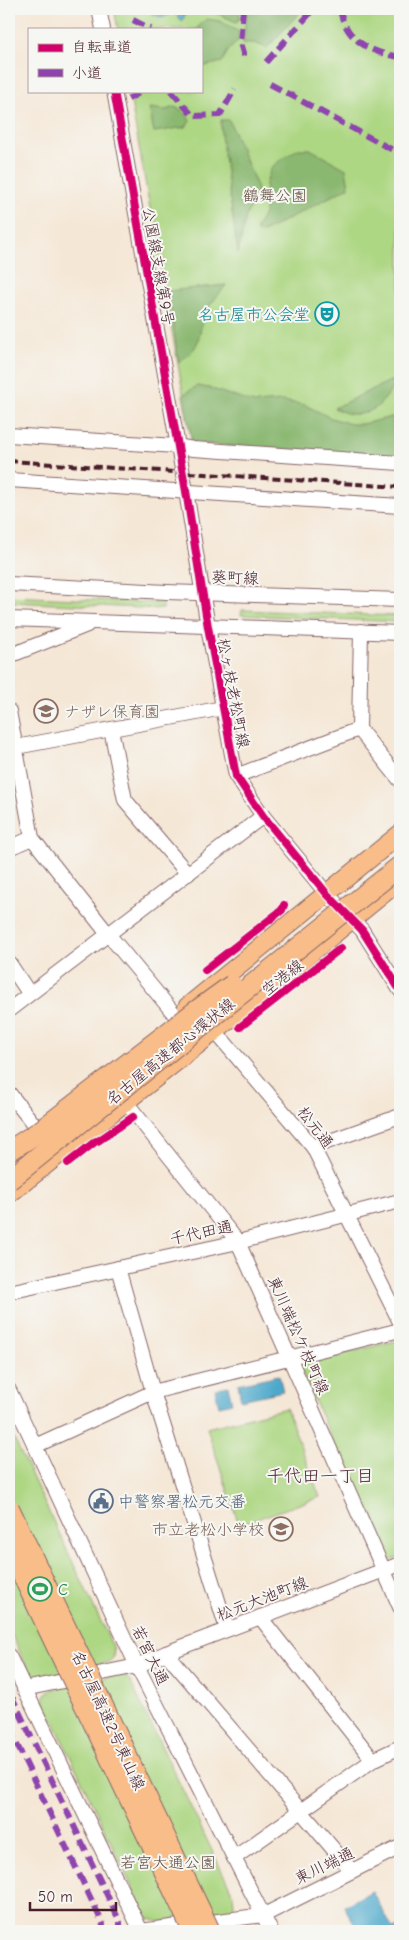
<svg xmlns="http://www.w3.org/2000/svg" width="409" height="1940" font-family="'Comic Neue','Klee One',sans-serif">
	<rect width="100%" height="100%" fill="#f6f6f2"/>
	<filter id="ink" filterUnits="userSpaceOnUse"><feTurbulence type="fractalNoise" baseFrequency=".02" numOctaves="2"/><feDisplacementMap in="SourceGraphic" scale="10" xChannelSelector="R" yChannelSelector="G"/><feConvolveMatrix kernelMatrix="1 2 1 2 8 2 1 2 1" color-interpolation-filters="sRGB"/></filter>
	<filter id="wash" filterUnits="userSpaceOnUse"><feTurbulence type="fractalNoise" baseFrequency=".0096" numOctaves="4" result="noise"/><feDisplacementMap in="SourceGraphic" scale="20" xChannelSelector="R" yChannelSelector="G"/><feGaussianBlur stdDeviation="1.12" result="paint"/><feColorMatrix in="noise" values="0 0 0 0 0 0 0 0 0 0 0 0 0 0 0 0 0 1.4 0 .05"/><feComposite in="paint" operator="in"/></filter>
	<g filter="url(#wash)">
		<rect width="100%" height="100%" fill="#f5e7d6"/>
		<g fill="#add783" stroke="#7c7b57">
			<path d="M114 9H400V460L192 443 129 91H201V29H118Z"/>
			<path d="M9 596 163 603V609L9 602Z"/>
			<path d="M242 610 400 616V622L241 615Z"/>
			<path d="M395 1341 400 1347V1556L390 1560 384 1557 300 1368 302 1364Z"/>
			<path d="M286 1408 320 1497 239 1525 207 1428Z"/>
			<path d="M9 1428 113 1647 114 1657 109 1662 35 1679 30 1674 9 1629Z"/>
			<path d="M123 1674 130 1681 233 1894 234 1905 229 1914 159 1922 148 1918 140 1904 44 1701 45 1694 50 1690Z"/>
		</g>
		<g fill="#8ab871" stroke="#6a6c4e">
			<path d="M204 9H240L239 20 236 22 214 12H205Z"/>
			<path d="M247 9H303L267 48 254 43H243Z"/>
			<path d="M206 19 220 21 238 31C241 41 234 44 229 50 226 54 224 58 222 62L201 67V29H196Z"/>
			<path d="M174 107C183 110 186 113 190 121L186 127 154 132 149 108 166 110Z"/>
			<path d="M221 120H229L256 184 257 192 246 216 238 254 221 135Z"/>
			<path d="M298 149H310L346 169 349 187 263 232 258 233 256 228 265 212 266 183 271 168 282 159Z"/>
			<path d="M226 285C219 295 210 303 205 314 196 338 204 345 179 362L168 291Z"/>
			<path d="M392 380 394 385C381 409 362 423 334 408Z"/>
			<path d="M197 386 209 388 254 403 282 401 305 405 331 418 351 424H362L400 415V459L192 443 183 395Z"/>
		</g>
		<g fill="#4da9cc" stroke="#4c647c">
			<path d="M149 9H188L182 21 174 12 162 18 151 13Z"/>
			<path d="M279 1375 283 1391 241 1400 238 1384Z"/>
			<path d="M228 1386 232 1403 219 1406 215 1389Z"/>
			<path d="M372 1891 393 1929 400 1926V1931H358L344 1906Z"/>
		</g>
	</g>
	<g filter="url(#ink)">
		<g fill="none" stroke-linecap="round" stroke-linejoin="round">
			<g stroke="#866567" stroke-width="16">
				<g id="minor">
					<path d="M99 9 103 29"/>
					<path d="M114 91 186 491 208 627 236 776 263 816 327 894 362 930 400 990"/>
					<path d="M9 435 176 446 193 449 400 463"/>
					<path d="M9 480 400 506"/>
					<path d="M9 584 167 592 400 600"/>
					<path d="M9 619 400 633"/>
					<path d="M361 631 359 729 400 780"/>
					<path d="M9 656 87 625"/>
					<path d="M9 711 32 838 108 934 176 1016 215 1031 313 1147 400 1322"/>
					<path d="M111 729 125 800 188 874"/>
					<path d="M16 747 223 708"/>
					<path d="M236 776 359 729"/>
					<path d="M9 848 32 838"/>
					<path d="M9 963 29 993"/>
					<path d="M9 1010 263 816"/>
					<path d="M9 1093 36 1127"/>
					<path d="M125 1101 238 1242 400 1607"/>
					<path d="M313 1147 400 1116"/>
					<path d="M118 1268 153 1392 227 1629"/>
					<path d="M9 1292 238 1242 400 1201"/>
					<path d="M9 1390 137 1666 271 1931"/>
					<path d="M35 1446 153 1392 400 1330"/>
					<path d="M260 1617 373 1760"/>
					<path d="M166 1653 352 1871"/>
					<path d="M9 1656 141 1931"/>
					<path d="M24 1689 137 1666 166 1653 400 1564"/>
					<path d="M234 1858 373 1760 400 1747"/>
					<path d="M140 1931 264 1915 400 1847"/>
				</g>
			</g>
			<g stroke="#866567" stroke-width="20">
				<g id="major">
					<path d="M187 1007 400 834"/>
					<path d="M9 1194 215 1031 400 880"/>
				</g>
			</g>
			<use href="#minor" stroke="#fff" stroke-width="14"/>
			<use href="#major" stroke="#f8bd89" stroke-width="18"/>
			<path stroke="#4a1f2b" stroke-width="4" stroke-dasharray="8 4" stroke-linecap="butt" d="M9 461 400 487"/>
			<g stroke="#866567" stroke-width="22" stroke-linecap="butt">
				<g id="highway-bridge">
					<path d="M9 1151 40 1131 196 1011 232 985"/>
					<path d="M9 1180 400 866"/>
					<path d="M9 1508 210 1931"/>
					<path d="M9 1547 193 1931"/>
				</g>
			</g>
			<use href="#highway-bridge" stroke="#f8bd89" stroke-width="20"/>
			<g stroke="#8e44ad" stroke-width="6" stroke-dasharray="12 6" stroke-linecap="butt">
				<path d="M243 9 240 43 244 56"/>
				<path d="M340 9C345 41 372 53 400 57"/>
				<path d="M397 9 400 12"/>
				<path d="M133 20 151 29"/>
				<path d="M266 62 314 9"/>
				<path d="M270 84 400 154"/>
				<path d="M171 91 193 116 220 115 235 89"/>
				<path d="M128 99 143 91"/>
				<path d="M9 1696 13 1699 120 1922V1928L116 1931"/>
				<path d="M9 1728 103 1924 102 1931"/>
			</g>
			<g stroke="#f6f6f2" stroke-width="11">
				<g id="cycleway">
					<path d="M114 91 186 491 208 627 236 776 263 816 327 894 362 930 400 990"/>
					<path d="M205 970 282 910 284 905"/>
					<path d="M240 1027 341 948"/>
					<path d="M68 1163 96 1141H98L133 1117"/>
				</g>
			</g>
			<use href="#cycleway" stroke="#d6006c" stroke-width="8"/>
		</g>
	</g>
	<defs>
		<g id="theatre-ring" transform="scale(1.25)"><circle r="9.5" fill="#f6f6f2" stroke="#0f9aa8" stroke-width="1.5"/><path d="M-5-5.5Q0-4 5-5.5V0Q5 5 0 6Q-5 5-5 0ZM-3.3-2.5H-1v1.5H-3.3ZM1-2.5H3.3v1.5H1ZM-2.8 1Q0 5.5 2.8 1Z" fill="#0f9aa8"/></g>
		<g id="school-ring" transform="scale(1.25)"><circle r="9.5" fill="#f6f6f2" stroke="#8d6e63" stroke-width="1.5"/><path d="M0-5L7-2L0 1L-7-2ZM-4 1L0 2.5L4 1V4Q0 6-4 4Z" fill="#8d6e63"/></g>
		<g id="civic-ring" transform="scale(1.25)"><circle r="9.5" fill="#f6f6f2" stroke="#5c6f8a" stroke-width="1.5"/><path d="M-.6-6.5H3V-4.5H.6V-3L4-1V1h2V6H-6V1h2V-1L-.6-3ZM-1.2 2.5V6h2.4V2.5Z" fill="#5c6f8a"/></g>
		<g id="stadium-ring" transform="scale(1.25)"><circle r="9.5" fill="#f6f6f2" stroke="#2e9e5b" stroke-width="1.5"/><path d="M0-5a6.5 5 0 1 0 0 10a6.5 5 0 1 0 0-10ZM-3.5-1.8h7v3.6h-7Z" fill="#2e9e5b"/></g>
	</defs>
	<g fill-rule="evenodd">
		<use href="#theatre-ring" x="327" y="314"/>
		<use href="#school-ring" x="46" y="711"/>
		<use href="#civic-ring" x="101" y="1501"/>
		<use href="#school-ring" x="281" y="1529"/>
		<use href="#stadium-ring" x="40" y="1589"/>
	</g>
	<g text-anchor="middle" stroke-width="4" stroke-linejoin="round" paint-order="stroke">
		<g font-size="16" fill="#634d41" stroke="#f6f6f2">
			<text x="275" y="201">鶴舞公園</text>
			<text x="168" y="1868">若宮大通公園</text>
		</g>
		<g font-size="16" fill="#4a1f2b" stroke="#f6f6f2">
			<text transform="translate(159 266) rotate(80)" y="6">公園線支線第9号</text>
			<text transform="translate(235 577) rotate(2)" y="6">葵町線</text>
			<text transform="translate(234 693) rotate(79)" y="6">松ヶ枝老松町線</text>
			<text transform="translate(282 977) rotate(-38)" y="6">空港線</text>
			<text transform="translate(170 1051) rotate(-39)" y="6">名古屋高速都心環状線</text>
			<text transform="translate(316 1127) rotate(53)" y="6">松元通</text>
			<text transform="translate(201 1232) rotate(-12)" y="6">千代田通</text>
			<text transform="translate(299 1335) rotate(66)" y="6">東川端松ケ枝町線</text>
			<text transform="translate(262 1598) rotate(-21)" y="6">松元大池町線</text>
			<text transform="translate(151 1655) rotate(64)" y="6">若宮大通</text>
			<text transform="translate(109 1720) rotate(65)" y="6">名古屋高速2号東山線</text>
			<text transform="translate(324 1865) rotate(-26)" y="6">東川端通</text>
		</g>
		<g font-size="16" fill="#0d838f" stroke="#f6f6f2" text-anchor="end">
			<text x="310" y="320">名古屋市公会堂</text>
		</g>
		<g font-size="16" fill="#785e54" stroke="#f6f6f2" text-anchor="start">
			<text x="64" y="717">ナザレ保育園</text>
			<text x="264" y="1535" text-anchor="end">市立老松小学校</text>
		</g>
		<g font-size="16" fill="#4e5e75" stroke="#f6f6f2" text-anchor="start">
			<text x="118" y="1507">中警察署松元交番</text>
		</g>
		<g font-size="16" fill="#27864d" stroke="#f6f6f2" text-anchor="start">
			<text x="58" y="1595">C</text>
		</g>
		<g font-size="18" fill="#4a1f2b" stroke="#f6f6f2">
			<text x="320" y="1482">千代田一丁目</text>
		</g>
	</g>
	<rect width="409" height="1940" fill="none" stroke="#f6f6f2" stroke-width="30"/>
	<rect x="28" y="28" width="175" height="65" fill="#f6f6f2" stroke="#b1a0a2"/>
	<rect x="38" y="44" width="25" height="8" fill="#d6006c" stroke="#b1a0a2"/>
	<text x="72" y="52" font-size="15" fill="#4a1f2b">自転車道</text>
	<rect x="38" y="69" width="25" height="8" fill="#8e44ad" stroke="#b1a0a2"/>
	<text x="72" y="78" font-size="15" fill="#4a1f2b">小道</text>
	<path d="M30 1902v8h86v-8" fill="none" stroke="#4a1f2b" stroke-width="2.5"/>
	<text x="38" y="1902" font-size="15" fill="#4a1f2b" stroke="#f6f6f2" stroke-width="4" paint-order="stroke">50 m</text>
</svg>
